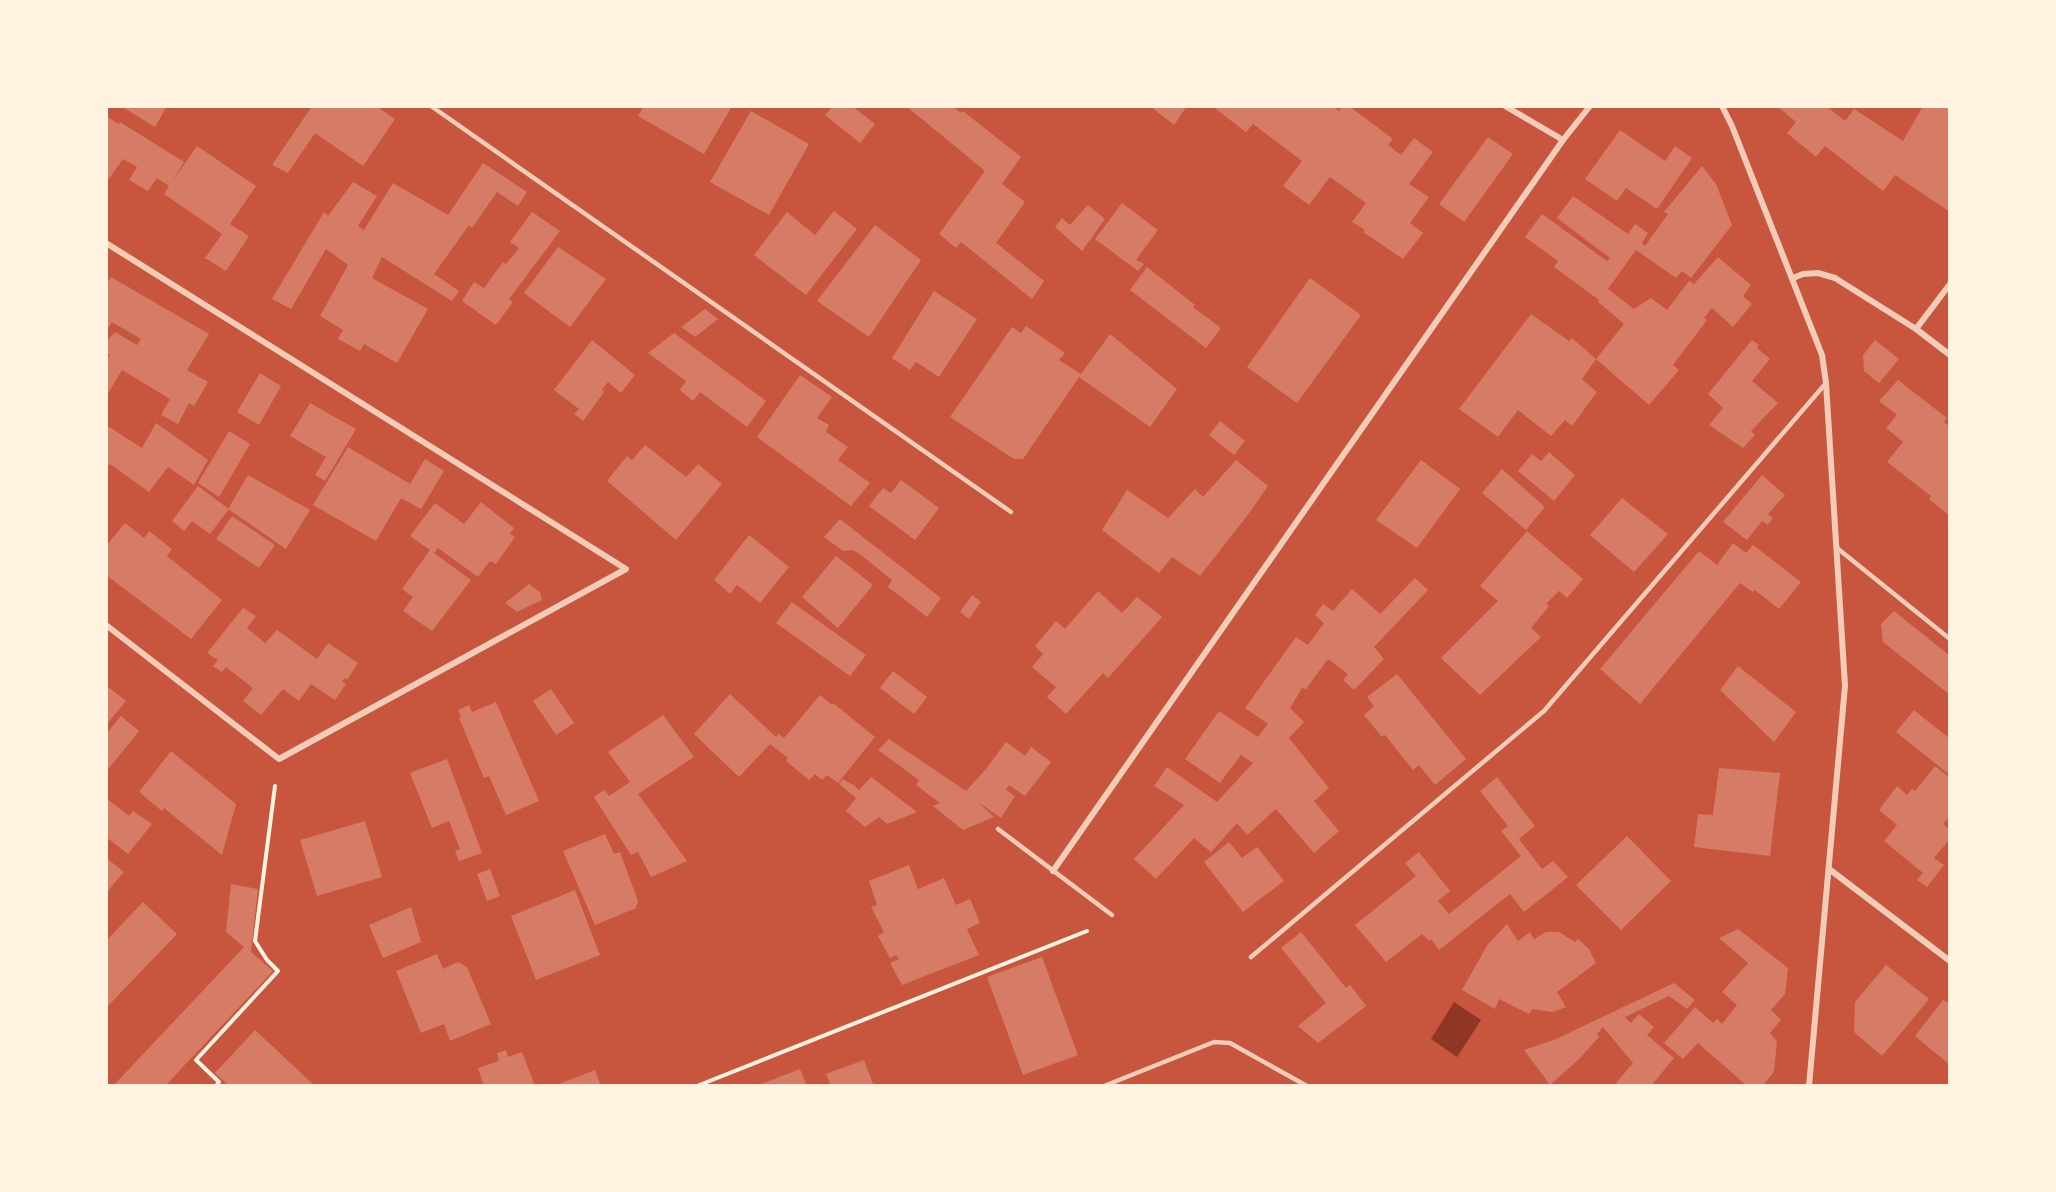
<svg xmlns="http://www.w3.org/2000/svg" width="2056" height="1192" font-family="'Libre Baskerville',serif">
	<rect width="100%" height="100%" fill="#c8553d"/>
	<path fill="#8f3625" d="M1454 1002 1481 1020 1457 1057 1431 1039Z"/>
	<g fill="#d67c66">
		<path d="M121 106H167L155 127Z"/>
		<path d="M312 106H376L395 119 363 166 315 133 288 173 272 165Z"/>
		<path d="M644 106H732L704 154 638 116Z"/>
		<path d="M833 106H852L875 124 860 143 825 115Z"/>
		<path d="M906 106H952L961 113 963 111 1021 157 1002 184 1025 202 996 243 1044 281 1032 299 961 242 956 248 939 234 985 171Z"/>
		<path d="M1150 106H1187L1174 125Z"/>
		<path d="M1212 106H1333L1339 111 1342 106H1349L1393 139 1388 145 1401 155 1414 138 1433 152 1409 184 1429 197 1410 223 1423 233 1403 259 1363 232 1365 230 1352 222 1366 203 1330 177 1309 205 1283 186 1302 161 1253 124 1246 132Z"/>
		<path d="M1777 106H1826L1845 121 1854 109 1903 141 1923 106H1950V212L1895 175 1883 191 1825 146 1816 157 1787 133 1796 122Z"/>
		<path d="M751 111 809 144 769 215 710 182Z"/>
		<path d="M106 116 119 124 120 122 184 162 172 182 197 146 256 186 230 224 249 236 226 271 205 258 222 234 164 194 169 186 157 178 148 191 129 180 137 167 123 159 106 183Z"/>
		<path d="M1620 130 1665 161 1675 146 1692 158 1657 209 1626 188 1617 201 1585 179Z"/>
		<path d="M1488 137 1513 154 1464 222 1439 204Z"/>
		<path d="M483 163 527 192 518 206 497 192 472 228 469 225 434 274 459 291 452 301 382 257 372 278 428 309 397 363 364 344 360 351 338 339 343 330 320 316 348 265 326 249 291 309 272 299 324 212 328 216 353 182 377 196 358 226 364 230 393 183 448 215Z"/>
		<path d="M1702 166 1716 184 1732 225 1691 278 1682 271 1676 278 1636 250 1608 289 1634 309 1651 298 1667 310 1689 281 1694 284 1718 257 1751 285 1743 296 1752 304 1733 327 1712 308 1704 318 1707 320 1673 365 1679 370 1649 405 1596 359 1624 324 1598 302 1599 300 1554 267 1558 261 1525 237 1542 214 1607 261 1610 258 1557 218 1573 196 1628 234 1635 224 1648 233 1642 243 1645 246 1668 214 1664 212Z"/>
		<path d="M1122 203 1158 230 1136 260 1144 264 1138 271 1095 239Z"/>
		<path d="M1088 205 1105 219 1082 251 1055 227 1062 218 1070 225Z"/>
		<path d="M834 211 857 229 806 295 754 255 787 212 815 235Z"/>
		<path d="M532 212 560 231 509 299 513 302 496 325 462 301 474 282 484 288 503 262 506 264 519 248 510 242Z"/>
		<path d="M875 225 921 260 869 337 817 301Z"/>
		<path d="M558 247 606 279 570 327 524 293Z"/>
		<path d="M1147 267 1195 305 1193 307 1221 328 1206 348 1130 290Z"/>
		<path d="M111 277 209 334 187 370 208 382 194 406 189 403 178 424 161 415 170 399 122 370 106 397V360L110 355 106 352V342L115 332 137 345 141 339 112 322 109 327 106 326V285Z"/>
		<path d="M1310 278 1361 315 1297 403 1247 367Z"/>
		<path d="M934 291 977 319 939 377 916 362 910 370 892 358Z"/>
		<path d="M705 309 718 319 695 337 681 327Z"/>
		<path d="M1531 314 1569 341 1572 338 1596 359 1582 379 1597 392 1572 426 1565 420 1551 436 1518 410 1498 437 1459 409Z"/>
		<path d="M1026 326 1065 353 1059 360 1081 374 1110 334 1177 389 1150 427 1079 377 1023 459H1014L950 417 1012 327 1021 333Z"/>
		<path d="M674 333 766 401 747 427 700 392 693 401 680 390 686 381 648 353Z"/>
		<path d="M592 340 635 375 621 393 608 382 602 390 604 392 583 421 574 414 579 409 554 390Z"/>
		<path d="M1752 340 1759 345 1757 348 1770 359 1752 381 1778 403 1751 431 1755 435 1743 448 1709 425 1723 408 1708 394Z"/>
		<path d="M1875 340 1899 359 1879 383 1864 371 1863 355Z"/>
		<path d="M260 373 281 386 259 425 237 412Z"/>
		<path d="M800 375 832 397 817 418 829 425 826 432 848 447 838 460 870 483 851 506 757 437Z"/>
		<path d="M1898 380 1947 418 1944 422 1950 427V516L1929 499 1931 496 1887 462 1903 442 1886 428 1897 415 1879 401Z"/>
		<path d="M310 403 356 429 325 481 315 475 326 457 290 436Z"/>
		<path d="M1220 421 1245 441 1234 455 1209 435Z"/>
		<path d="M156 423 208 460 194 485 168 467 149 492 110 464 106 469V425L142 448Z"/>
		<path d="M229 431 250 444 219 497 198 483Z"/>
		<path d="M645 445 686 477 698 464 722 484 676 540 607 481 627 456 632 460Z"/>
		<path d="M348 447 410 484 425 459 444 471 421 509 401 498 376 541 313 505Z"/>
		<path d="M1549 452 1575 475 1554 501 1518 471 1532 454 1541 461Z"/>
		<path d="M1236 460 1268 486 1247 516 1200 576 1172 557 1159 573 1102 530 1127 490 1168 518 1195 489 1203 497Z"/>
		<path d="M1421 460 1460 489 1417 548 1376 520Z"/>
		<path d="M1502 469 1545 507 1526 530 1482 493Z"/>
		<path d="M248 475 310 510 286 549 228 509Z"/>
		<path d="M1762 475 1785 495 1768 514 1773 518 1768 525 1762 521 1747 540 1723 522Z"/>
		<path d="M901 480 939 508 915 540 869 506 883 488 891 493Z"/>
		<path d="M198 486 229 509 210 534 192 521 184 531 172 521Z"/>
		<path d="M1622 498 1668 534 1634 572 1590 535Z"/>
		<path d="M481 502 514 528 510 534 515 537 496 564 490 561 478 577 438 548 434 553 471 580 432 631 403 611 413 597 402 589 430 550 410 536 435 503 464 524Z"/>
		<path d="M232 516 275 545 259 568 216 539Z"/>
		<path d="M840 519 941 598 927 617 888 587 892 580 861 555 853 550 843 551 824 537Z"/>
		<path d="M125 523 144 538 149 531 172 549 167 556 222 600 191 639 106 575V546Z"/>
		<path d="M1527 531 1583 579 1567 598 1559 591 1546 604 1549 606 1531 628 1541 637 1480 695 1441 658 1498 601 1480 586Z"/>
		<path d="M749 535 789 567 760 603 737 585 730 594 714 580Z"/>
		<path d="M1733 543 1746 553 1753 545 1801 582 1779 609 1755 590 1753 592 1740 583 1640 704 1600 669 1699 551 1717 565Z"/>
		<path d="M836 556 873 585 838 628 802 597Z"/>
		<path d="M1415 578 1428 590 1374 647 1384 659 1354 690 1343 680 1348 674 1328 659 1306 689 1302 688 1290 708 1304 722 1289 738 1329 788 1314 801 1339 831 1314 853 1276 809 1247 835 1237 823 1211 852 1194 838 1156 879 1134 859 1184 805 1154 786 1167 767 1217 802 1253 763 1241 755 1220 783 1185 759 1219 711 1258 737 1268 724 1245 708 1296 637 1308 645 1324 623 1315 615 1323 604 1333 611 1352 589 1380 614Z"/>
		<path d="M529 584 540 592 542 600 517 612 505 603Z"/>
		<path d="M1098 591 1122 613 1137 597 1162 617 1108 678 1103 673 1066 714 1047 697 1056 687 1032 667 1043 654 1035 646 1056 621 1065 629Z"/>
		<path d="M972 595 981 602 969 619 960 612Z"/>
		<path d="M792 602 866 655 850 676 776 623Z"/>
		<path d="M243 608 256 616 247 628 265 643 277 630 317 659 328 643 358 663 347 680 345 678 342 682 346 684 335 700 311 684 299 701 283 689 261 715 243 701 253 688 226 667 222 672 213 666 218 660 207 653Z"/>
		<path d="M1894 611 1950 656V695L1883 642 1881 624Z"/>
		<path d="M1738 666 1796 712 1774 742 1720 690Z"/>
		<path d="M893 671 927 697 914 714 880 688Z"/>
		<path d="M1397 674 1466 759 1435 785 1419 765 1413 770 1385 735 1382 737 1364 715 1374 706 1367 697Z"/>
		<path d="M106 685 126 701 106 725Z"/>
		<path d="M551 689 574 723 556 735 533 701Z"/>
		<path d="M730 694 776 737 779 734 784 738 820 695 832 705 833 703 875 737 838 783 827 775 822 780 815 774 809 780 786 761 788 758 770 744 739 777 694 734Z"/>
		<path d="M496 702 539 801 506 815 489 776 484 778 459 718 461 717 458 710 469 705 472 712Z"/>
		<path d="M1914 710 1950 739V775L1896 732Z"/>
		<path d="M663 715 694 757 638 794 687 861 651 877 638 852 631 855 594 797 604 790 609 796 630 782 608 752Z"/>
		<path d="M121 716 139 731 106 772V734Z"/>
		<path d="M889 739 966 791 986 769 1006 742 1025 756 1031 747 1051 762 1025 796 1009 785 1006 790 1015 796 1001 818 978 802 994 817 963 830 933 806 940 803 916 785 919 780 878 750Z"/>
		<path d="M171 751 236 804 222 855 164 808 162 811 139 792Z"/>
		<path d="M447 759 482 853 459 861 455 851 460 849 449 821 432 828 410 773Z"/>
		<path d="M1935 766 1950 778V816L1943 824 1950 830V842L1948 841 1934 858 1944 865 1927 887 1917 880 1923 873 1884 841 1897 825 1879 810 1897 786 1907 795 1912 789 1915 791Z"/>
		<path d="M1719 768 1780 773 1770 856 1694 847 1698 814 1713 815Z"/>
		<path d="M871 777 917 812 887 824 879 817 865 827 846 811 856 798 839 784 843 779 852 785 853 784 859 790Z"/>
		<path d="M1497 777 1535 826 1519 839 1542 869 1553 861 1568 877 1524 912 1510 894 1439 950 1431 939 1429 941 1422 934 1386 962 1355 925 1416 876 1405 863 1419 852 1450 891 1438 901 1449 914 1521 856 1501 831 1508 826 1480 791Z"/>
		<path d="M106 798 129 816 133 811 152 824 128 854 106 837Z"/>
		<path d="M365 821 382 877 317 896 300 840Z"/>
		<path d="M605 834 614 854 620 852 638 901 636 908 595 925 563 851Z"/>
		<path d="M1627 836 1671 881 1621 930 1576 885Z"/>
		<path d="M1229 842 1242 858 1257 847 1284 881 1243 912 1204 862Z"/>
		<path d="M106 858 124 872 106 893Z"/>
		<path d="M909 865 918 889 944 878 956 905 970 899 980 923 967 929 979 955 902 985 890 963 899 959 896 955 890 958 878 936 884 932 871 907 877 905 869 881Z"/>
		<path d="M490 869 500 896 487 901 477 874Z"/>
		<path d="M231 884 258 889 251 952 273 971 165 1086H113L244 947 226 932Z"/>
		<path d="M575 890 600 955 536 980 511 916Z"/>
		<path d="M143 902 177 934 106 1008V941Z"/>
		<path d="M411 907 421 942 383 958 369 925Z"/>
		<path d="M1507 924 1518 941 1530 932 1534 939 1546 932H1559L1575 942 1578 939 1589 949 1596 963 1557 992 1566 1007 1552 1012 1533 1009 1529 1014 1499 999 1495 1009 1462 990 1488 944Z"/>
		<path d="M1738 929 1788 968 1785 994 1771 1010 1781 1020 1770 1033 1777 1041 1774 1072 1762 1086H1747L1698 1043 1683 1059 1664 1043 1695 1007 1713 1023 1717 1019 1722 1024 1737 1005 1722 992 1748 963 1719 938Z"/>
		<path d="M1301 932 1346 988 1350 985 1366 1006 1318 1043 1298 1026 1326 1003 1281 948Z"/>
		<path d="M437 954 443 969 458 962 467 967 491 1024 450 1041 444 1024 421 1033 396 971Z"/>
		<path d="M1042 957 1078 1055 1023 1075 987 977Z"/>
		<path d="M1886 965 1929 999 1882 1056 1854 1032 1855 1002Z"/>
		<path d="M1674 983 1695 1000 1687 1009 1669 996 1625 1017 1631 1023 1639 1014 1654 1027 1647 1035 1674 1058 1651 1086H1619L1616 1083 1633 1063 1603 1027 1597 1034 1599 1037 1579 1059 1550 1085 1524 1050 1556 1039Z"/>
		<path d="M1943 1000 1950 1004V1065L1915 1036Z"/>
		<path d="M255 1030 315 1086H229L215 1073Z"/>
		<path d="M506 1050 508 1057 522 1052 535 1086H484L478 1068 499 1061 497 1053Z"/>
		<path d="M864 1060 874 1086H831L826 1074Z"/>
		<path d="M800 1069 807 1086H759V1085Z"/>
		<path d="M595 1070 601 1086H556V1085Z"/>
	</g>
	<g fill="none" stroke-linecap="round" stroke-linejoin="round">
		<g stroke="#fff3e0" stroke-width="4">
			<path d="M216 1086 219 1082 196 1060 278 971 267 960 255 941 275 786"/>
			<path d="M697 1086 1087 931"/>
		</g>
		<g stroke="#f1ccb7" stroke-width="4.5">
			<path d="M431 106 1011 512"/>
			<path d="M1837 548 1950 639"/>
			<path d="M998 829 1112 915"/>
			<path d="M1251 957 1544 711 1826 383"/>
			<path d="M1104 1086 1214 1042 1230 1043 1307 1086"/>
		</g>
		<g stroke="#f1ccb7" stroke-width="6">
			<path d="M1505 106 1563 140"/>
			<path d="M1722 106 1732 126 1822 355 1826 383 1845 686 1809 1086"/>
			<path d="M106 243 626 569 279 759 106 625"/>
			<path d="M1793 278 1803 274 1818 273 1835 278 1916 329 1950 355"/>
			<path d="M1916 329 1950 284"/>
			<path d="M1829 869 1950 961"/>
			<path d="M1053 871 1563 140 1590 106"/>
		</g>
	</g>
	<rect width="2056" height="1192" fill="none" stroke="#fff3e0" stroke-width="216"/>
</svg>
